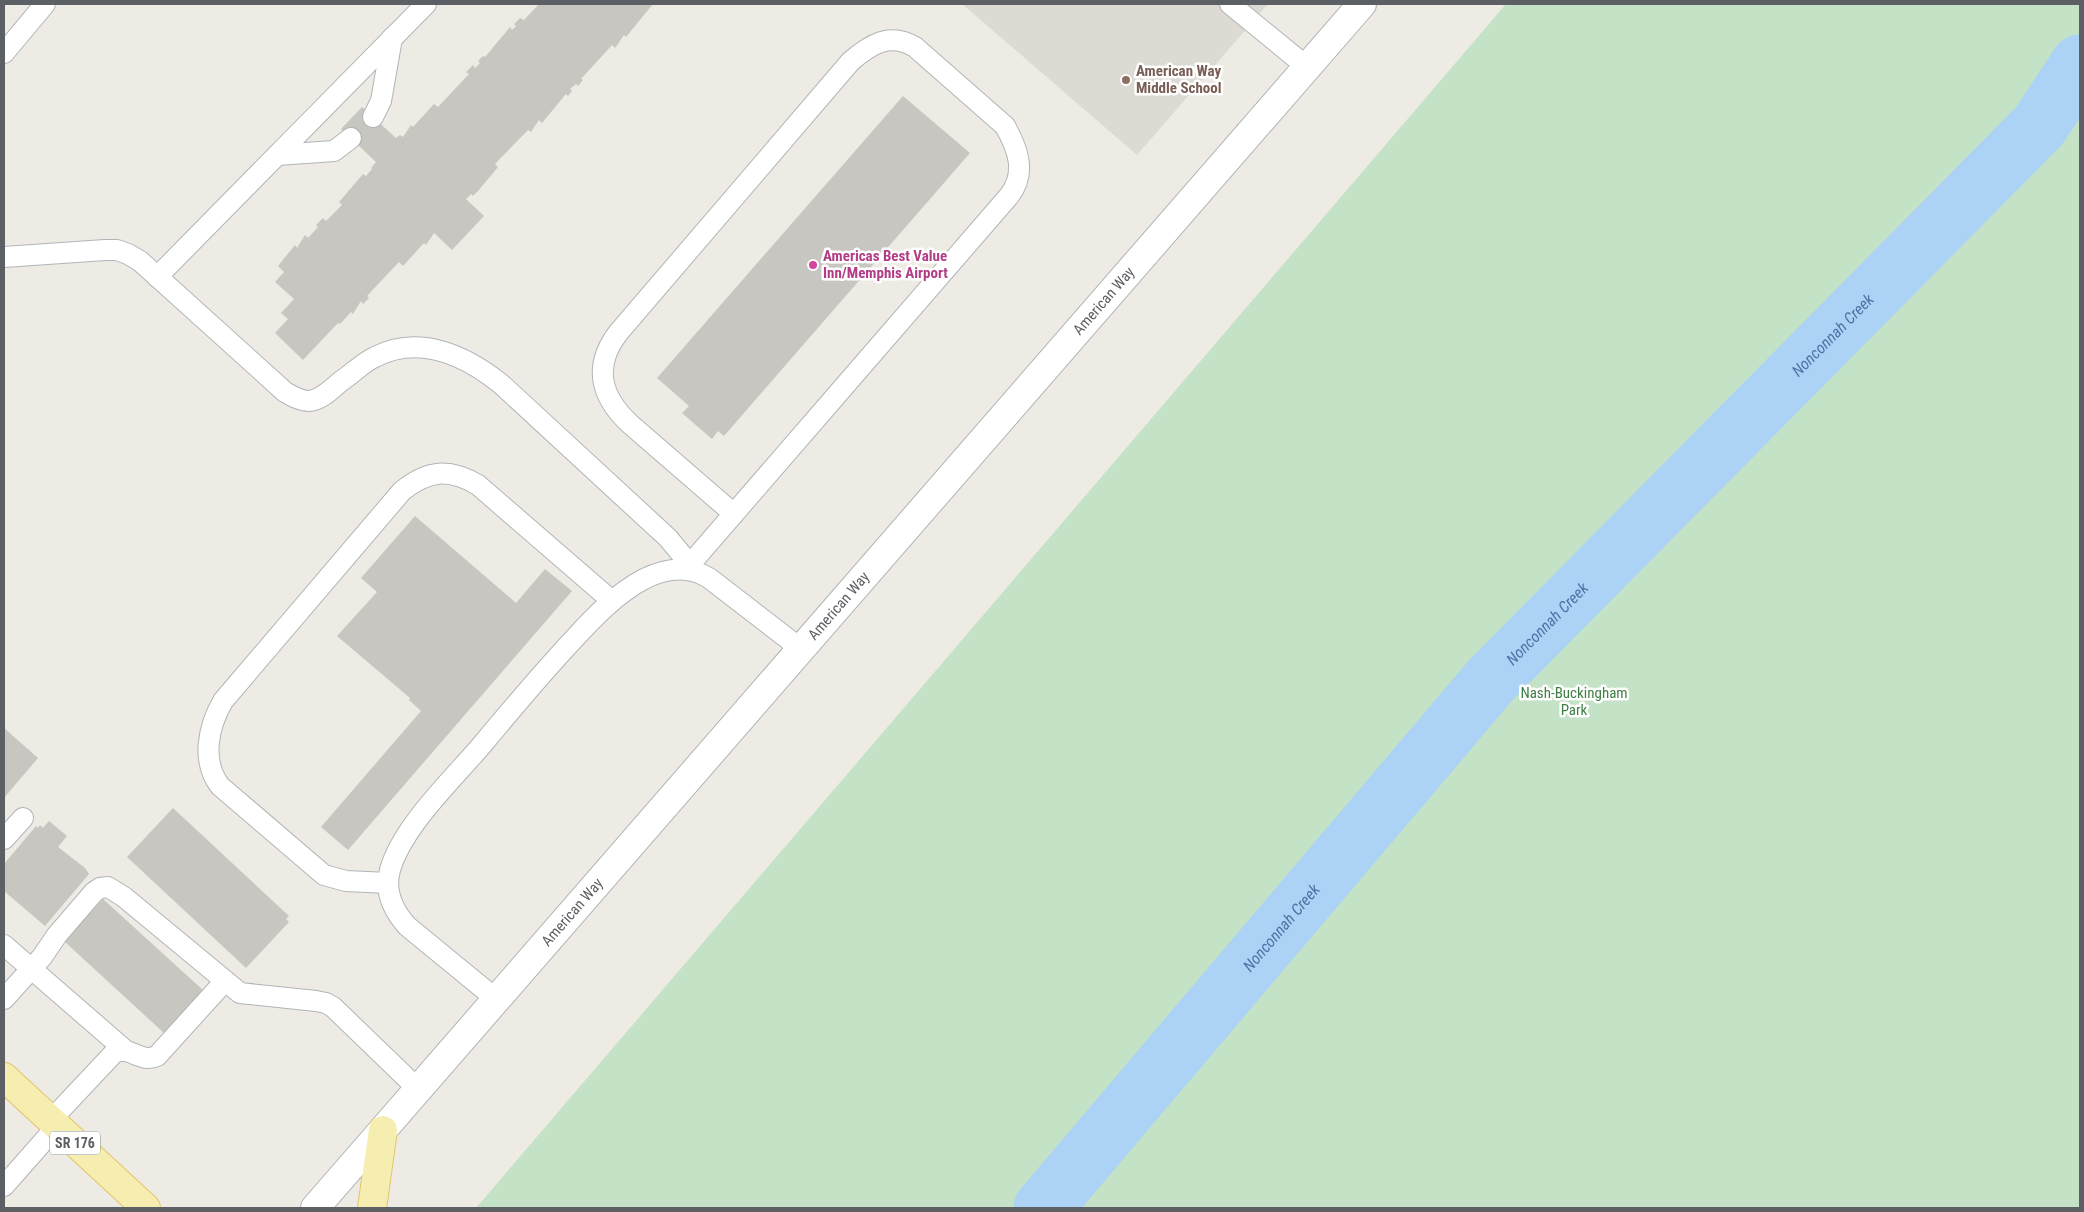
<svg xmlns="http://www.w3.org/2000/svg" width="2084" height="1212" font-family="'Roboto Condensed',sans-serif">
	<rect width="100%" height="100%" fill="#edebe4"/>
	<path fill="#dddad3" d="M962 4H1268L1137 155Z"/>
	<path fill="#c4e2c5" d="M1506 4H2080V1208H476Z"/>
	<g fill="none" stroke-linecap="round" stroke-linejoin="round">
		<path stroke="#acd2f5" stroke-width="59" id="s1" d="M1043 1208 1491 680 2039 126 2080 64"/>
	</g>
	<g fill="#c8c6c1">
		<path d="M539 4H653L626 37 624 35 615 48 612 45 581 79 583 80 578 86 576 84 570 89 572 91 568 96 566 94 542 123 539 120 531 132 528 130 495 164 498 167 478 191 473 196 471 194 466 199 484 216 452 250 434 233 426 245 424 243 403 266 399 262 367 296 369 298 363 304 361 301 353 314 351 312 340 324 338 323 303 360 275 333 288 319 281 313 294 299 275 282 284 272 278 266 295 245 297 248 305 235 308 238 318 227 316 225 323 218 326 221 342 205 339 202 363 174 366 176 372 169 371 168 376 162 341 129 362 107 396 138 400 135 403 137 411 125 413 127 434 104 438 107 469 74 466 72 473 65 475 68 480 63 478 61 483 56 485 57 510 27 512 30 516 26 514 24 520 18 524 20Z"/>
		<path d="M903 96 970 153 724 436 718 431 712 439 682 413 689 406 657 378Z"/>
		<path d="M415 516 516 603 545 569 572 591 348 850 321 827 421 711 409 700 410 698 337 636 377 592 361 578Z"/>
		<path d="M4 728 38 758 4 798Z"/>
		<path d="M173 808 289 916 286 919 289 922 246 968 127 857Z"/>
		<path d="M49 821 67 836 58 847 85 868 89 874 45 926 4 891V864L36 826 38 828 40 825 43 828Z"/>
		<path d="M103 899 204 991 165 1034 64 941Z"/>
	</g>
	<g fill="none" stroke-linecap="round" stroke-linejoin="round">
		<g stroke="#b1b4b8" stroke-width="22">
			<g id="lane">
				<path d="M1230 4 1307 67"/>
				<path d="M4 53 45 4"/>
				<path d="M373 117 381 101 392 38"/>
				<path d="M277 155 334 151 351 138"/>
				<path d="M4 257 105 250H117L128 254 140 261 285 392C292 396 300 401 309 401 323 400 334 386 344 379 354 372 364 362 375 357 420 334 466 356 501 384L668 538 682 555 686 569"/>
				<path d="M157 277 426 4"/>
				<path d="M686 569C794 445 901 320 1009 196 1027 173 1018 149 1005 126L915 47C890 32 871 44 851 61L618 333C593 366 600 396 630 424L734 514"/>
				<path d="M4 839 23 818"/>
				<path d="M388 883 346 881 324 875 220 786C201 761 208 727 223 701L402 491C428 470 449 468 478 485L612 601"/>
				<path d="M4 945 125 1050"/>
				<path d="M4 999 42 957 57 935 94 892 100 888 108 887 124 897 240 993 316 1001 326 1003 333 1007 419 1090"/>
				<path d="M496 999 407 926C393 910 384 891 390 870 402 827 452 780 481 746 511 710 541 674 573 640 594 617 616 594 644 579 666 568 688 565 709 578L801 649"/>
				<path d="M51 1120 114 1053C130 1045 141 1064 157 1056L225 981"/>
				<path d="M4 1186 57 1126"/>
			</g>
		</g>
		<g stroke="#b1b3b8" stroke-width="30">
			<g id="secondary">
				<path id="s2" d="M315 1208 1362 4"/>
			</g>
		</g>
		<g stroke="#e1c569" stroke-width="30">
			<g id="primary">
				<path d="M4 1077 146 1208"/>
				<path d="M372 1208 383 1130"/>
			</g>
		</g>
		<use href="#lane" stroke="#fff" stroke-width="20"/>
		<use href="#secondary" stroke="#fff" stroke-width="28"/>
		<use href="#primary" stroke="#f6eeb1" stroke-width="28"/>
	</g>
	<circle fill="#8d6e63" stroke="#fff" stroke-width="2" cx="1126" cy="80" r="5"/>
	<circle fill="#d1479c" stroke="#fff" stroke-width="2" cx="813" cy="265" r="5"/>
	<g text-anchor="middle" stroke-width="5" stroke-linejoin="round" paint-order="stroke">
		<rect fill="#fff" stroke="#8d8f92" stroke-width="1" x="50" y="1131.5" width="50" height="23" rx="4"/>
		<g font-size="14" font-weight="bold" fill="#5c5f63">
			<text x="75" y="1148">SR 176</text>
		</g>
		<g font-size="15" font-weight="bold" fill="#785e54" stroke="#fff" text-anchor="start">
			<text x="1136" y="76">American Way<tspan x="1136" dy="17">Middle School</tspan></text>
		</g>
		<g font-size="15" font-weight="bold" fill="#b23c85" stroke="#fff" text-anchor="start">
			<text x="823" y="261">Americas Best Value<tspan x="823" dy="17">Inn/Memphis Airport</tspan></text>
		</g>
		<g font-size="15" fill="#5c5f63" stroke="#fff">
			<text dy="5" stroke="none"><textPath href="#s2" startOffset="1202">American Way</textPath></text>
			<text dy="5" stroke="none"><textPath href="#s2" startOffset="798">American Way</textPath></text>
			<text dy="5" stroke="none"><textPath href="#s2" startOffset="392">American Way</textPath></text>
		</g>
		<g font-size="15" fill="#3f7f45" stroke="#fff">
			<text x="1574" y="698">Nash-Buckingham<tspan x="1574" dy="17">Park</tspan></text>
		</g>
		<g font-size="16" font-style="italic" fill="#4c73a5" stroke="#fff">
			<text dy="6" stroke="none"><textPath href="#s1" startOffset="1178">Nonconnah Creek</textPath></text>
			<text dy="6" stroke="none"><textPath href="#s1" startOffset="772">Nonconnah Creek</textPath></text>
			<text dy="6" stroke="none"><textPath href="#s1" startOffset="368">Nonconnah Creek</textPath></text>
		</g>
	</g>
	<rect width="2084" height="1212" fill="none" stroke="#5c5f63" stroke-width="10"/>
</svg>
